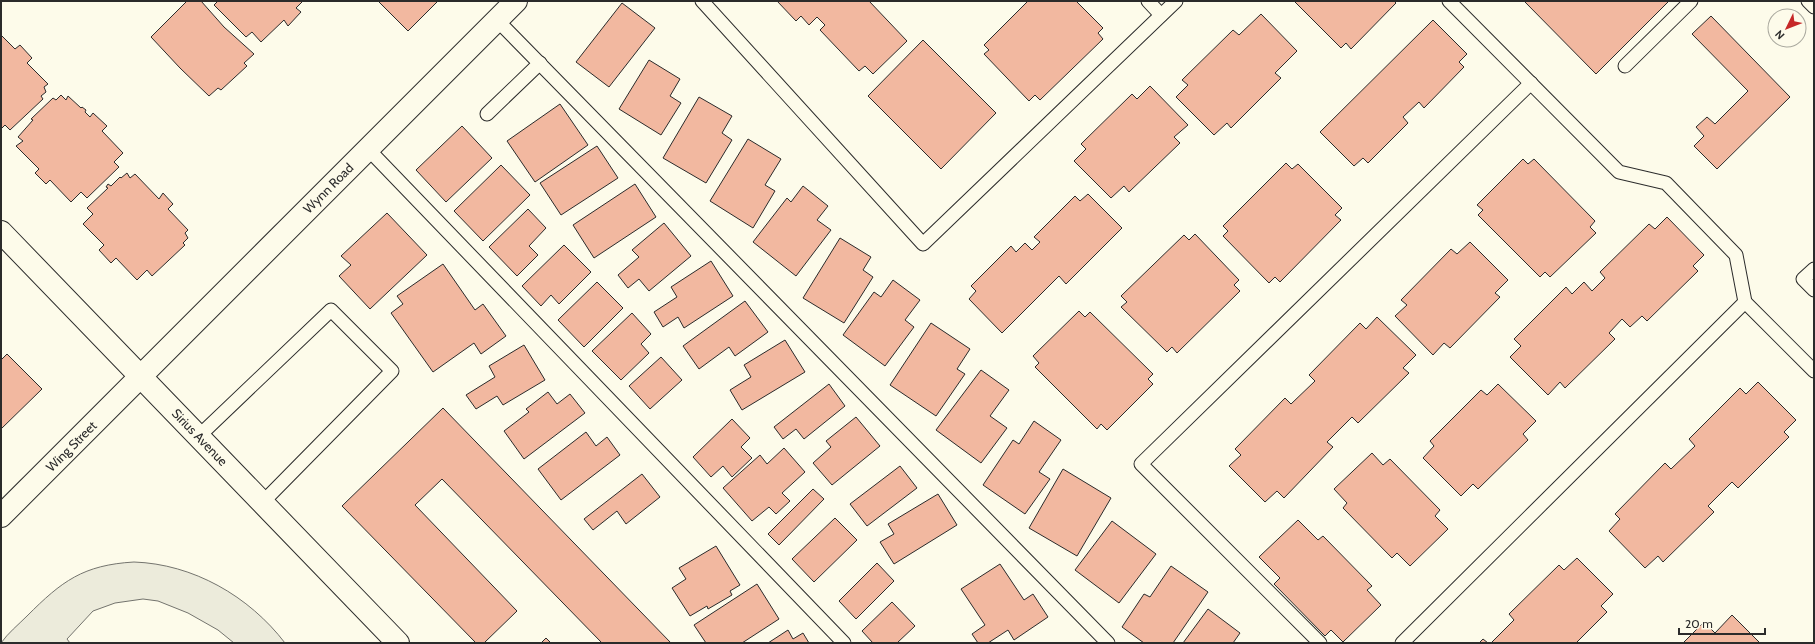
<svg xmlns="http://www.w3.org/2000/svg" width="1815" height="644" font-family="Cabin,sans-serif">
	<rect width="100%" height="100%" fill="#fdfbea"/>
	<path fill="#ecebdb" stroke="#74746e" d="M134 562C193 564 249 596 285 643H234L218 630 188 613 158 601 143 599 115 603 93 611 67 639 70 643H1C8 633 18 625 27 616 62 581 83 565 134 562Z"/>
	<g fill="#f2b8a0" stroke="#2b2b2b">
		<path d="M187 1H201L224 27 254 54 244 63 247 66 221 90 218 88 209 96 180 68 151 37Z"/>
		<path d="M218 1H303L296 8 301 12 288 26 284 20 261 42 252 32 246 37 214 5Z"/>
		<path d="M378 1H438L408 31Z"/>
		<path d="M777 1H869L907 41 873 74 865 66 859 71 820 30 825 25 817 17 809 25 801 16 796 21Z"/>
		<path d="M1028 1H1076L1103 28 1098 33 1103 39 1040 100 1035 95 1029 101 984 54 989 50 984 45Z"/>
		<path d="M1294 1H1394L1396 3 1351 49 1346 43 1341 48Z"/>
		<path d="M1524 1H1669L1596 74Z"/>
		<path d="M622 3 655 28 609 87 576 62Z"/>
		<path d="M1261 14 1297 51 1275 73 1281 78 1231 128 1227 123 1214 135 1176 97 1188 85 1182 80 1233 30 1239 35Z"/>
		<path d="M1711 16 1790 97 1717 169 1694 146 1704 136 1696 127 1707 117 1715 124 1748 91 1692 34Z"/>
		<path d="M1433 20 1467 54 1459 62 1464 67 1424 108 1419 102 1403 117 1408 123 1368 163 1363 158 1354 166 1320 132Z"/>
		<path d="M1 35 15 49 20 45 32 58 27 63 48 84 44 87 46 92 41 96 43 99 10 130 5 125 1 129Z"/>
		<path d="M923 40 996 113 941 169 868 96Z"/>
		<path d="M649 60 680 79 670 96 681 103 661 135 619 109Z"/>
		<path d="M1150 86 1188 125 1174 137 1180 143 1129 192 1124 186 1111 198 1074 161 1086 149 1081 144 1132 94 1137 99Z"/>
		<path d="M61 95 66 100 68 96 81 108 82 107 86 110 85 112 90 117 93 113 107 126 102 131 123 153 114 162 119 167 87 198 81 192 71 202 50 180 46 184 35 173 39 169 16 146 23 141 18 137 33 120 31 119 53 98 56 100Z"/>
		<path d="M699 97 732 116 722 133 732 140 706 183 663 158Z"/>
		<path d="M560 104 588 145 535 182 507 141Z"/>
		<path d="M462 126 492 158 446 202 416 170Z"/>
		<path d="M748 139 781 159 765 185 775 191 753 228 710 201Z"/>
		<path d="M597 146 618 178 561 215 540 183Z"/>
		<path d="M1523 159 1528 164 1534 159 1595 221 1590 227 1596 233 1550 277 1545 272 1540 277 1478 215 1483 210 1477 205Z"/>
		<path d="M1286 163 1292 169 1298 164 1342 208 1335 215 1341 220 1280 282 1275 277 1269 283 1223 236 1228 231 1223 226Z"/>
		<path d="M501 165 530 195 483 241 454 211Z"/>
		<path d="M127 173 130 178 135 174 159 199 163 193 173 204 168 209 188 230 185 233 188 238 183 243 185 245 152 276 147 270 137 280 116 258 111 263 99 250 104 245 83 224 93 214 87 208 108 188 106 187 108 184 111 186 120 177 121 178Z"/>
		<path d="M635 184 656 217 594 258 573 225Z"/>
		<path d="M803 186 828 206 817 220 831 230 796 276 753 242 787 198 791 202Z"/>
		<path d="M1088 194 1122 228 1066 284 1059 276 1002 333 969 299 976 291 971 286 1011 246 1016 252 1025 243 1032 250 1040 242 1034 237 1075 196 1080 201Z"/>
		<path d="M528 209 546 228 529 246 538 255 517 276 489 247Z"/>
		<path d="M387 213 427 255 370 309 339 276 351 265 341 256Z"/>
		<path d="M1667 217 1704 255 1693 266 1698 271 1647 321 1642 316 1630 327 1622 319 1609 333 1615 339 1565 388 1560 382 1548 395 1510 357 1521 346 1514 339 1566 287 1572 294 1584 282 1592 291 1605 278 1600 272 1649 224 1655 229Z"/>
		<path d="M664 223 691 256 649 291 639 279 628 288 618 275 639 257 632 250Z"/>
		<path d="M1195 234 1239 280 1234 285 1240 291 1177 353 1172 347 1167 352 1121 307 1127 302 1121 296 1184 235 1189 240Z"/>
		<path d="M840 238 871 257 863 270 873 277 844 323 803 298Z"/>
		<path d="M1470 242 1508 280 1495 293 1500 297 1450 348 1444 343 1433 355 1395 316 1407 305 1401 300 1451 249 1457 254Z"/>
		<path d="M564 245 591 272 559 304 551 295 541 306 522 286Z"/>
		<path d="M711 261 733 296 684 328 678 317 663 327 654 312 677 297 671 287Z"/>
		<path d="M443 264 475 310 483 304 506 336 481 354 474 343 433 372 391 313 403 304 397 296Z"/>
		<path d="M893 280 920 300 905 320 914 327 885 366 843 335 874 292 881 297Z"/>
		<path d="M597 282 623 308 584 347 558 320Z"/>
		<path d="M745 301 768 332 735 356 729 347 699 369 683 346Z"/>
		<path d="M1079 311 1085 317 1090 312 1153 374 1148 379 1153 384 1107 430 1101 424 1097 429 1035 367 1039 363 1033 356Z"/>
		<path d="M632 313 651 334 641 344 649 353 621 380 592 351Z"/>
		<path d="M1377 317 1416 355 1403 368 1409 373 1358 423 1352 417 1327 442 1333 447 1284 498 1277 491 1265 502 1229 466 1241 455 1235 449 1285 398 1291 404 1315 381 1309 375 1360 323 1366 329Z"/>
		<path d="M931 323 970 349 957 369 965 374 936 416 890 385Z"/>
		<path d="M785 340 805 372 742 410 730 390 751 377 744 365Z"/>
		<path d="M524 345 545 380 503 405 497 396 476 409 466 395 495 377 489 366Z"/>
		<path d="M7 354 42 389 1 429V360Z"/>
		<path d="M661 357 682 380 650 409 629 386Z"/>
		<path d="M981 370 1009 390 990 416 1007 428 981 463 936 430Z"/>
		<path d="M1758 382 1796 420 1784 432 1789 437 1738 488 1732 482 1708 506 1714 512 1663 562 1658 556 1645 568 1609 531 1620 519 1615 514 1665 463 1671 469 1695 446 1689 439 1740 388 1746 394Z"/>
		<path d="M829 384 845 406 804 439 796 429 783 439 774 427Z"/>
		<path d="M1498 384 1536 421 1523 434 1528 440 1478 489 1473 484 1461 496 1423 458 1434 446 1430 441 1481 390 1487 395Z"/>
		<path d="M548 392 557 404 570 394 585 413 524 459 504 431 529 412 526 409Z"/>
		<path d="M443 408 671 643H602L442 479 415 505 517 611 484 643H476L342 506Z"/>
		<path d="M856 417 880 446 832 485 813 463 831 447 826 441Z"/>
		<path d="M732 419 750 438 741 447 752 458 732 477 723 466 711 477 693 457Z"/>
		<path d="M1034 421 1061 440 1039 472 1050 479 1025 514 983 485 1013 440 1019 444Z"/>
		<path d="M586 432 596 446 607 437 620 455 561 500 538 469Z"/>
		<path d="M784 448 805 472 782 493 790 501 776 514 769 507 752 521 723 488 760 455 767 464Z"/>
		<path d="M1372 453 1383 465 1390 459 1440 510 1435 516 1448 529 1410 566 1397 553 1392 558 1343 508 1347 503 1334 489Z"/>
		<path d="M900 466 917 488 867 526 850 504Z"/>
		<path d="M1063 469 1111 498 1077 556 1029 528Z"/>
		<path d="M642 474 660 497 626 524 617 511 593 530 584 519Z"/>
		<path d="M813 489 824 499 779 545 768 534Z"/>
		<path d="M938 494 957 525 894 564 880 542 894 534 888 524Z"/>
		<path d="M835 518 857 540 814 582 792 559Z"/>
		<path d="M1298 520 1318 540 1323 536 1372 586 1367 590 1381 605 1343 642 1331 630 1325 636 1274 584 1280 578 1259 557Z"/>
		<path d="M1112 521 1156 554 1119 603 1075 570Z"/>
		<path d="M716 546 740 585 730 591 732 595 708 609 707 606 690 616 672 588 686 579 679 568Z"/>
		<path d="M1577 558 1613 594 1601 606 1607 612 1576 643H1491L1514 620 1509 614 1559 565 1564 570Z"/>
		<path d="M877 563 894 581 856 619 839 601Z"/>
		<path d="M1000 564 1024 600 1033 594 1048 617 1014 640 1008 630 988 643H978L972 634 985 625 961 589Z"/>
		<path d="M1171 566 1208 592 1173 643H1144L1122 627 1144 594 1150 597Z"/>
		<path d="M757 584 779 619 742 643H706L694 625Z"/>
		<path d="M892 602 915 626 897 643H873L862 631Z"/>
		<path d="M1208 609 1240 633 1233 643H1183Z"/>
		<path d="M1732 615 1760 643H1683L1704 622 1715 633Z"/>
		<path d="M788 630 793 639 803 633 809 643H768Z"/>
		<path d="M546 638 551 643H541Z"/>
		<path d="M1483 639 1488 643H1479Z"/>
	</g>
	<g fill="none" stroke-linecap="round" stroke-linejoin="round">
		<g stroke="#2b2b2b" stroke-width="15">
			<g id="service">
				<path d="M702 1 923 244 1176 1"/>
				<path d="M1148 1 1161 15"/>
				<path d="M1449 1 1619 172 1666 183 1736 255 1745 302 1814 371"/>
				<path d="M1808 1 1814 7"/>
				<path d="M497 20 1108 643"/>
				<path d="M1625 66 1691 1"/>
				<path d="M487 114 540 63"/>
				<path d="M368 149 844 643"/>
				<path d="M1814 269 1803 279 1814 290"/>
				<path d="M199 436 331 310 392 371 263 502"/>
				<path d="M1320 643 1141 464 1531 83"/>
				<path d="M1402 643 1745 302"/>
			</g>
		</g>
		<g stroke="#2b2b2b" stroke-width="24">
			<g id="tertiary">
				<path d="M1 232 398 643"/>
				<path d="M1 516 516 1"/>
			</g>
		</g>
		<use href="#service" stroke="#fdfbea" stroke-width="13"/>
		<use href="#tertiary" stroke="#fdfbea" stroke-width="22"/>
	</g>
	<g text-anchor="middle" stroke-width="3" stroke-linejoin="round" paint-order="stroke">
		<g font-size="13" fill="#2b2b2b" stroke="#fdfbea">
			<text transform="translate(328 188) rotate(-45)" y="5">Wynn Road</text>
			<text transform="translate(200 437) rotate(46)" y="5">Sirius Avenue</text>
			<text transform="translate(71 446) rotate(-45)" y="5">Wing Street</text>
		</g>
	</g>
	<rect width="1815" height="644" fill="none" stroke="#2b2b2b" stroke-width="4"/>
	<g transform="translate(1787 28) rotate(227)"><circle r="19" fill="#fdfbea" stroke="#a9a89e"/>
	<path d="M0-3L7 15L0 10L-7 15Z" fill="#c62828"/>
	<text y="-6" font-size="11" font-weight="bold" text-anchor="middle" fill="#2b2b2b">N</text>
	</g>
	<path d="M1679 628v6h86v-6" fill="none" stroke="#2b2b2b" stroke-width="2"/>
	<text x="1685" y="628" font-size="12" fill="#2b2b2b" stroke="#fdfbea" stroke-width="3" paint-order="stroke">20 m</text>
</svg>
